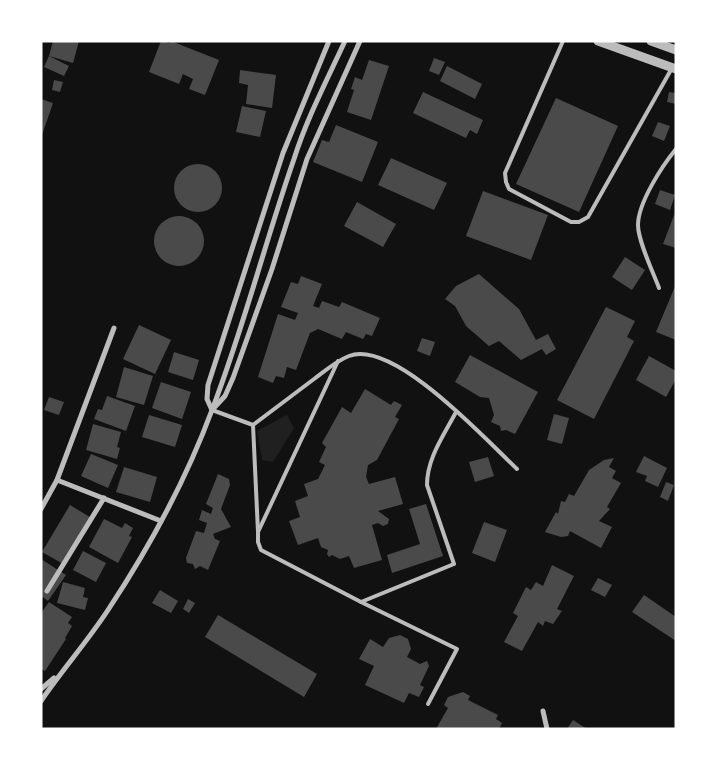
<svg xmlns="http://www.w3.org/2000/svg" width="717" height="770" font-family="Overpass,sans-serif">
	<rect width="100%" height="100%" fill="#111"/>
	<path fill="#202020" d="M287 415 294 428 273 462 262 460 257 431Z"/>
	<g fill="#4a4a4a">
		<path d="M53 41H79L73 63 49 56 69 66 64 76 44 67 49 56Z"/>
		<path d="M161 41 170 43 171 41 219 60 205 95 189 89 193 79 183 74 179 84 149 72Z"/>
		<path d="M434 58 445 62 439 75 429 71Z"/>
		<path d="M369 60 389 66 371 120 347 112 354 90 351 89 355 77 362 80Z"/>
		<path d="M447 66 482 84 475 99 440 81Z"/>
		<path d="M240 70 276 75 272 108 246 104 248 85 239 83Z"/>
		<path d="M54 80 63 82 60 92 52 90Z"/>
		<path d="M423 92 483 120 477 134 470 130 466 138 413 113Z"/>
		<path d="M669 92 676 93V104L667 102Z"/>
		<path d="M556 98 618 126 579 212 516 184Z"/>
		<path d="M41 99 53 103 42 135H41Z"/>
		<path d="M242 106 266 111 260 137 236 132Z"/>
		<path d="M658 122 670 126 664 141 652 136Z"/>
		<path d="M336 125 378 142 362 182 313 162 322 140 329 142Z"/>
		<path d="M391 158 447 183 434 210 378 185Z"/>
		<circle cx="198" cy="188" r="24"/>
		<path d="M660 190 675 195 670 210 655 204Z"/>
		<path d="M483 191 548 215 531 260 466 236Z"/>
		<path d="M357 202 396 224 383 247 344 226Z"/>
		<path d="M676 210V248L663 244Z"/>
		<circle cx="179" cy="241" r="25"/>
		<path d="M625 257 645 270 632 290 612 277Z"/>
		<path d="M479 274 519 309 536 340 548 334 556 349 546 355 542 349 521 360 499 341 489 346 466 326 455 306 445 299 456 286Z"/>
		<path d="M301 276 322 284 313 306 319 308 322 301 339 307 342 302 380 318 372 336 366 334 363 339 346 332 342 339 318 329 310 333 296 370 287 367 284 378 276 376 273 383 258 377 278 314 295 320 298 313 281 307 291 282 298 284Z"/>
		<path d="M676 284V340L656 332Z"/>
		<path d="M606 307 635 321 627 337 634 341 594 419 557 400Z"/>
		<path d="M139 325 171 340 155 374 123 359Z"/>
		<path d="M422 338 435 342 430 356 417 351Z"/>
		<path d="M174 352 199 360 193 380 168 372Z"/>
		<path d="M470 355 538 392 515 434 506 430 501 431 500 426 491 422 494 415 489 398 480 397 455 382Z"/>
		<path d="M649 356 676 371V379L666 397 636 380Z"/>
		<path d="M124 367 153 376 144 405 116 397Z"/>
		<path d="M161 382 191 392 182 419 152 408Z"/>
		<path d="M365 389 391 405 394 401 402 405 395 417 399 419 377 460 368 465 366 477 369 484 395 477 403 504 378 511 389 519 388 524 383 526 378 523 372 525 382 560 354 568 349 556 340 559 332 555 329 557 327 554 328 550 321 547 318 538 298 545 289 521 300 517 295 501 308 496 304 484 318 479 325 465 319 462 326 447 322 443 342 407 351 413Z"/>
		<path d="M107 396 135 406 126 431 94 419 98 409 102 410Z"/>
		<path d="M49 397 64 402 59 415 44 410Z"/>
		<path d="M554 414 569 418 562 444 547 440Z"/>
		<path d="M149 415 182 425 175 447 142 437Z"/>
		<path d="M93 424 121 432 117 447 120 448 117 459 86 450Z"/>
		<path d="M91 454 118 465 108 488 81 476Z"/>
		<path d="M644 456 667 468 658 487 645 481 647 476 636 472Z"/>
		<path d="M488 457 494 476 475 482 469 462Z"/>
		<path d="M614 458 609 467 616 471 612 478 621 483 607 507 610 509 599 521 612 527 601 548 570 531 568 536 561 537 545 532 556 512 558 514 561 501 565 502 569 494 574 496 589 470 604 460Z"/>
		<path d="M124 467 157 477 150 502 116 492Z"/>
		<path d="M218 474 229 479 230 485 221 509 231 527 213 534 215 539 220 541 208 570 200 566 195 569 193 564 187 563 186 558 196 531 204 533 207 523 199 520 202 510 211 514 213 508 206 504Z"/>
		<path d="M666 482 674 485 668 501 660 497Z"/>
		<path d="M426 504 443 556 392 573 387 555 420 544 409 509Z"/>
		<path d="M70 505 93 519 65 565 42 552Z"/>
		<path d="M104 519 122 528 125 523 133 528 129 536 132 537 118 563 89 547Z"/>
		<path d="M484 522 507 530 495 562 472 553Z"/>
		<path d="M83 551 106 563 96 582 73 570Z"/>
		<path d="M41 559 66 575 48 601 43 597 41 600Z"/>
		<path d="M552 565 574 576 557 609 562 611 553 624 545 621 543 626 538 622 522 651 504 642 518 616 513 613 526 587 531 590 536 582 543 586Z"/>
		<path d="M598 578 612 585 605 597 591 590Z"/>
		<path d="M63 582 85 588 83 597 88 598 85 610 57 603Z"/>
		<path d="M160 590 178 601 171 613 152 603Z"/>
		<path d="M644 595 676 617V641L632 612Z"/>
		<path d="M188 599 195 603 189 613 183 609Z"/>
		<path d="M49 602 72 617 68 623 72 626 65 638 66 639 45 671 41 669V613Z"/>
		<path d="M218 615 317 674 304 697 205 637Z"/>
		<path d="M400 635 408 639 411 649 407 657 420 664 427 661 429 666 420 685 424 687 419 697 409 693 404 703 365 685 374 666 359 659 370 639 383 647 389 638Z"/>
		<path d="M463 692 470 696 468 700 498 715 496 719 502 723 499 729H436L448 708 444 705 448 697Z"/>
		<path d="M573 720 587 729H567Z"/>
	</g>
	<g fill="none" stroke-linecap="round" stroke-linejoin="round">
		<g stroke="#bcbcbc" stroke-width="4">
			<path d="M563 41 505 173 506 182 509 189 571 222H579L588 217 672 68"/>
			<path d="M659 288C653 272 638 241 638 225 638 203 662 166 676 149"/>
			<path d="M338 361 258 532V542L261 550 361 602 454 564 427 485C427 458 444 435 456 412"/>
			<path d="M212 410 253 425"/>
			<path d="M258 532 253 425C273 410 294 394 314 379 325 371 336 361 349 356 394 339 486 440 517 469"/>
			<path d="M361 602 457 649 428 704"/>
		</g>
		<g stroke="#bcbcbc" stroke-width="5">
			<path d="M329 41 283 153 208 385 207 399 212 410 225 396 233 378 272 269 307 159 360 41"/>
			<path d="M57 480 161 521"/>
			<path d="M41 509 57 480 114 328"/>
			<path d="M47 591 104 498"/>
			<path d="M41 689 54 678"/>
			<path d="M41 701C62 670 87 642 108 610 149 548 186 480 212 410 244 327 265 242 294 159 307 118 327 80 345 41"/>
			<path d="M543 711 547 729"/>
		</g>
		<g stroke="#bcbcbc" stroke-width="9">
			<path d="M598 41 676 69"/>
			<path d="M651 41 676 50"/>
		</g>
	</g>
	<rect width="717" height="770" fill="none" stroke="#ffffff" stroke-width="85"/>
</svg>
